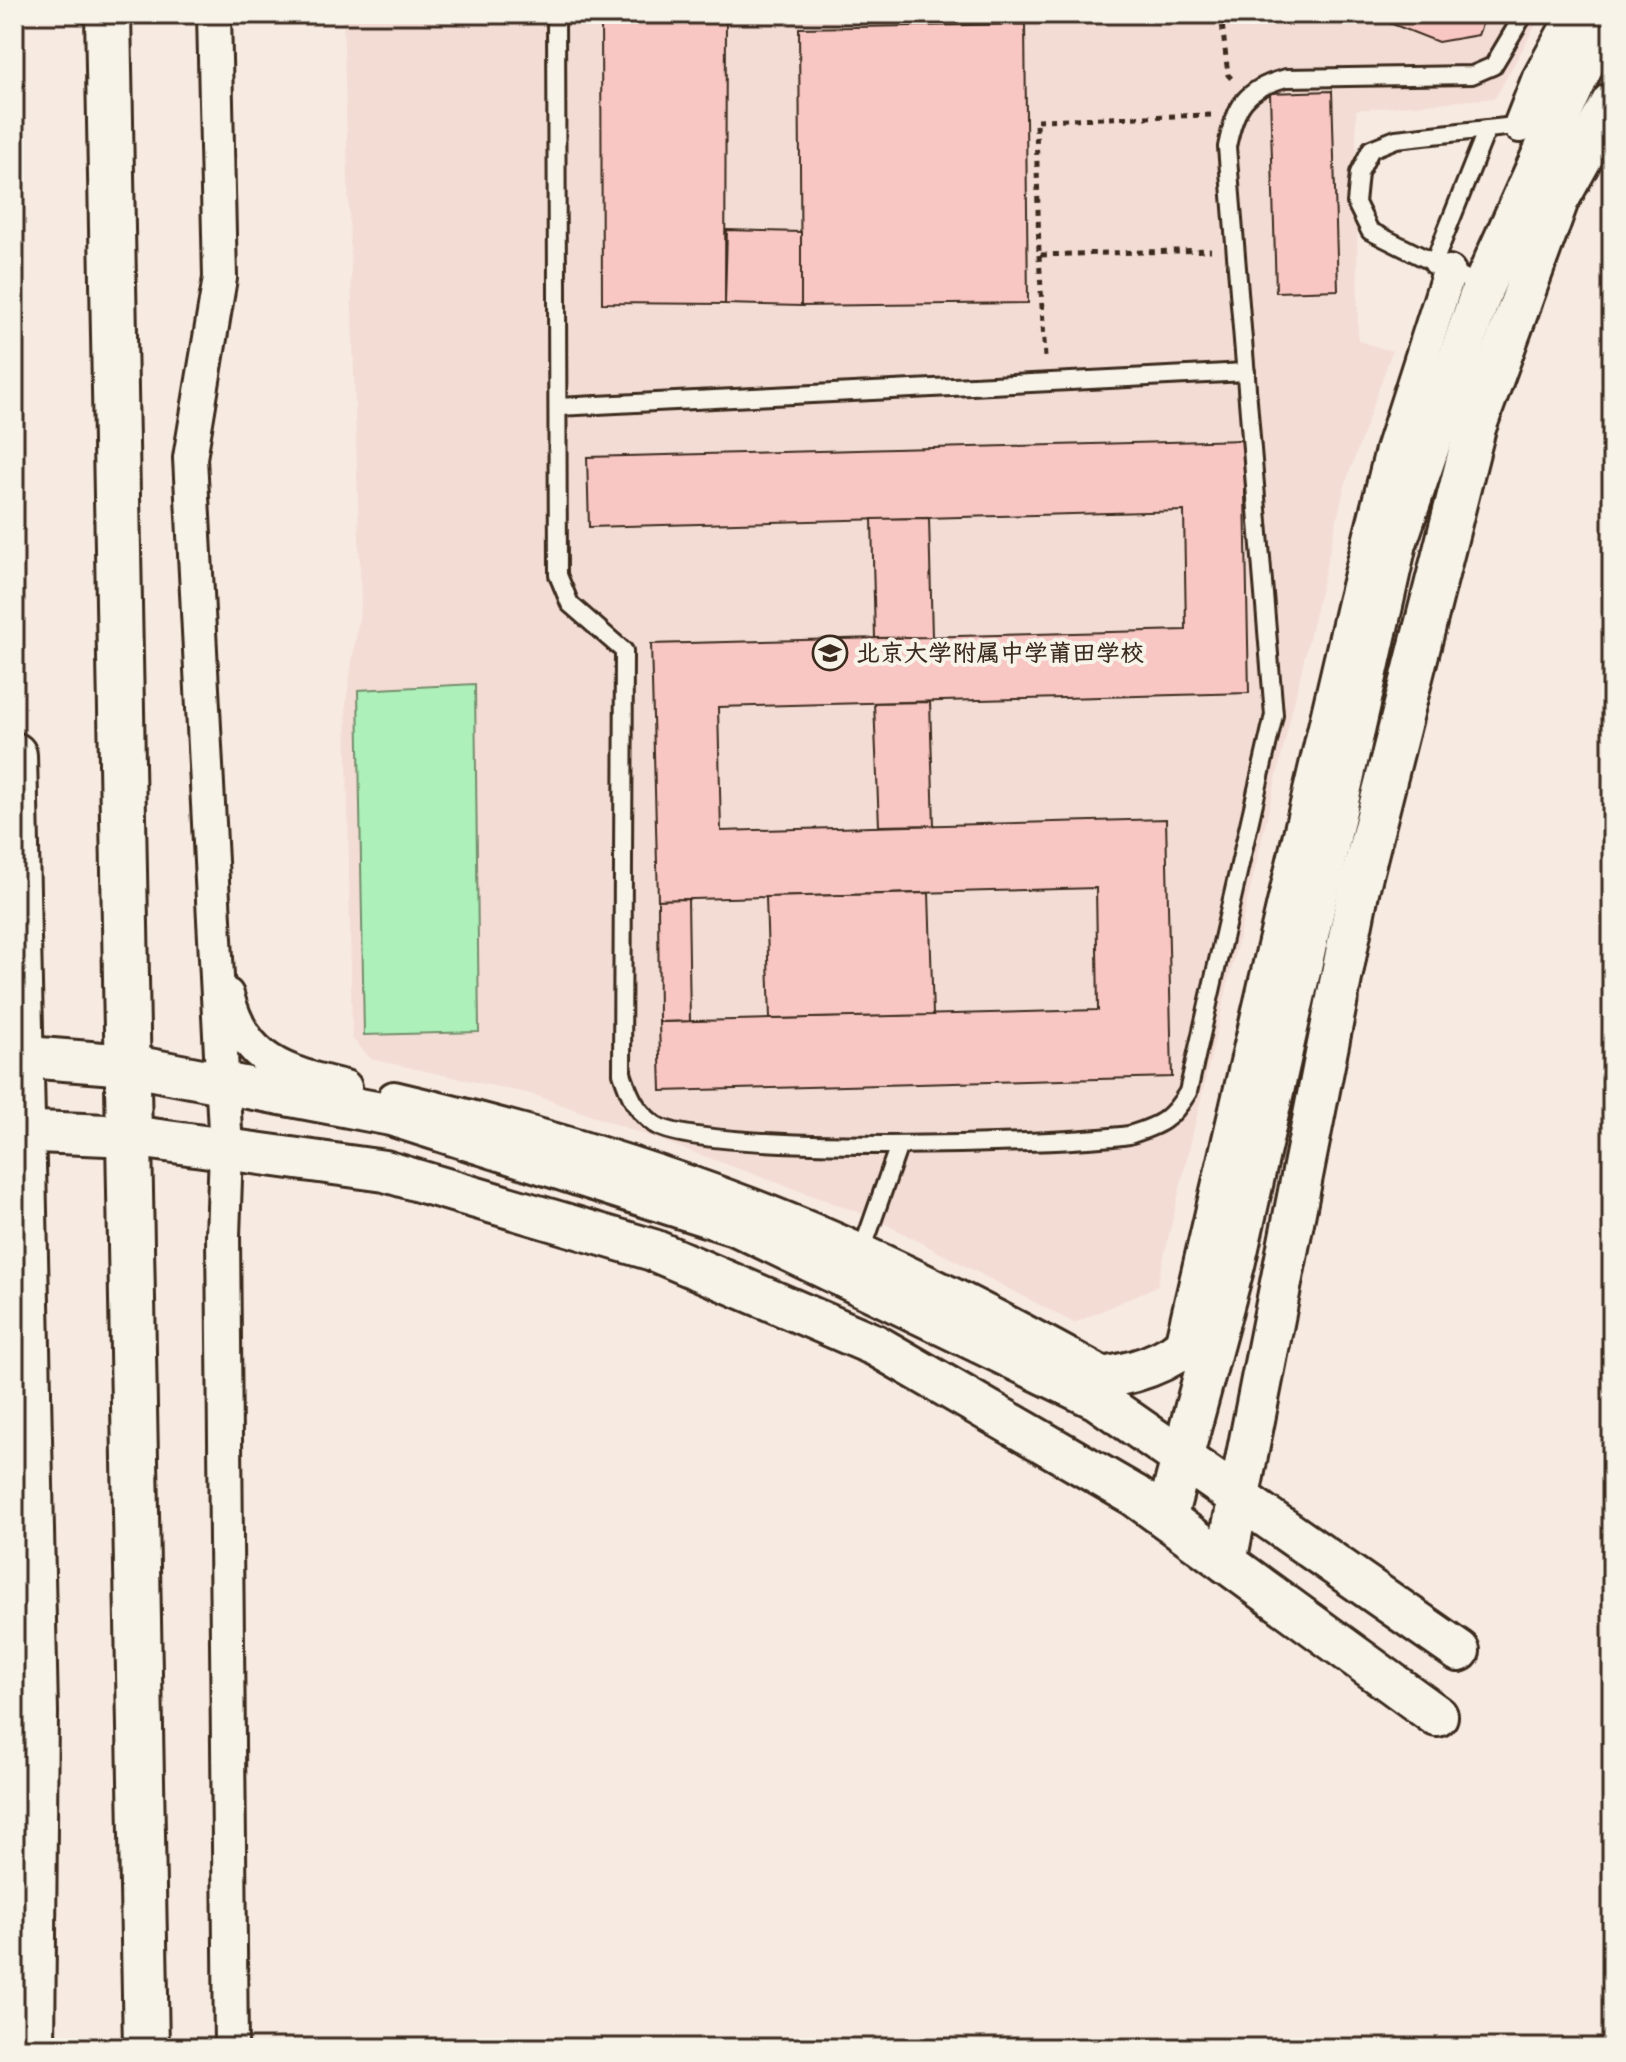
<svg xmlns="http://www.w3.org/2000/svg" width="1626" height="2062" font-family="'Comic Neue','LXGW WenKai TC',sans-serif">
	<rect width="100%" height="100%" fill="#f7eae1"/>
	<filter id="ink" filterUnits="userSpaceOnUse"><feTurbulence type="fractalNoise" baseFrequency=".0125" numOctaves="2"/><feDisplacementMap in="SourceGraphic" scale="16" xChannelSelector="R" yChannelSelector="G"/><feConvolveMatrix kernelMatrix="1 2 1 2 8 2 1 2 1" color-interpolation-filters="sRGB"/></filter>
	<g filter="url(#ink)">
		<path fill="#f3dcd4" d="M343 14H1542L1495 98 1356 110 1358 341 1392 351 1345 485 1157 1286 1074 1323 874 1218 535 1095 371 1059 352 1038 346 701 361 604Z"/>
		<path fill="#adf0ba" stroke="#748d6c" stroke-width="2" d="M475 684 479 1032 364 1035 358 690Z"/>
		<g fill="#f8c7c4" stroke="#3b2a1e" stroke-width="2">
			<path d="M601 14H726L725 304 602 303Z"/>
			<path d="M1367 14H1486L1478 35 1438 42Z"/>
			<path d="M1025 24 1028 303 801 306 799 28Z"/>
			<path d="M1332 91 1338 290 1276 292 1270 93Z"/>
			<path d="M727 230 801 232V306L725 304Z"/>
			<path d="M1244 440 1249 693 718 707 721 831 1166 819 1172 1077 661 1091 659 1022 1098 1010 1096 888 658 900 651 644 1186 630 1184 511 589 527 587 457Z"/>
			<path d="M929 518 932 637 875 638 872 519Z"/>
			<path d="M930 702 934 825 879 826 874 703Z"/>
			<path d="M929 893 933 1015 770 1019 766 897Z"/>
			<path d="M688 899 690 1021 659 1022 658 900Z"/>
		</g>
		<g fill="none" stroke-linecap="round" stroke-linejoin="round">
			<g stroke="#3b2a1e" stroke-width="22">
				<g id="service">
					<path d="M556 14 558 575 570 604 624 651 622 1073C629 1094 635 1110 654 1124 698 1155 1062 1145 1129 1135 1161 1125 1171 1120 1188 1092L1274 715 1227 147C1235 106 1245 89 1286 78L1472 75 1493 66 1524 14"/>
					<path d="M1433 265 1487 129"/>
					<path d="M1483 287 1370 231 1356 203 1359 173 1371 149 1396 139 1524 125"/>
					<path d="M558 407 1246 372"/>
					<path d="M860 1256 899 1145"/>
				</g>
			</g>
			<g stroke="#3b2a1e" stroke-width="38">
				<g id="minor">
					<path d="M214 14 220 278 190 458 226 1150 223 1236 231 2048"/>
					<path d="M1520 126 1538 80 1574 14"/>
					<path d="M227 995C245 1062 283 1072 345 1087"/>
					<path d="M394 1098C513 1126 633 1160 748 1204 872 1251 991 1312 1107 1376"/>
					<path d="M1181 1346 1354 602 1392 450 1449 272"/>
				</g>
			</g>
			<g stroke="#3b2a1e" stroke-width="46">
				<g id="tertiary">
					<path d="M14 1056 128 1065 391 1115 738 1226 1097 1399 1459 1651"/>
					<path d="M14 1131 130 1136 385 1171 653 1250 875 1345 1134 1495 1437 1716"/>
					<path d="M1059 1376C1094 1384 1143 1373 1174 1354 1192 1342 1206 1319 1217 1301"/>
					<path d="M1166 1518 1234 1265 1396 543 1483 287 1606 14"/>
					<path d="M1226 1562 1359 887 1475 428 1558 200 1612 103"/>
				</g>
			</g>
			<g stroke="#3b2a1e" stroke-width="50">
				<g id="primary">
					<path d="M108 14 146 2048"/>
					<path d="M14 755 35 1712 32 2048"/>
				</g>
			</g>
			<g stroke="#3b2a1e" stroke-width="5" stroke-dasharray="6 6" stroke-linecap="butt">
				<path d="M1221 14 1228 75 1232 79"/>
				<path d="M1211 115 1036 120 1039 255 1211 250"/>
				<path d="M1039 255 1045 358"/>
			</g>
			<use href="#service" stroke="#f7f3e8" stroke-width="16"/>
			<use href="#minor" stroke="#f7f3e8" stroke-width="32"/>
			<use href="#tertiary" stroke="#f7f3e8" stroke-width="40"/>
			<use href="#primary" stroke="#f7f3e8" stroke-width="44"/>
		</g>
	</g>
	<defs>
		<g id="school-ring" transform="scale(1.8)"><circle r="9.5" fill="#f7f3e8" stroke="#3b2a1e" stroke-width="1.5"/><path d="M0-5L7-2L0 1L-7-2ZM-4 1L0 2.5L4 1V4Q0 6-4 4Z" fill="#3b2a1e"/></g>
	</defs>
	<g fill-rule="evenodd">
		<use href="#school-ring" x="830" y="653"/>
	</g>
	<g text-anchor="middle" stroke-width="8" stroke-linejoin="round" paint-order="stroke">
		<g font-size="24" font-weight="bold" fill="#3b2a1e" stroke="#f7f3e8" text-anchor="start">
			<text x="856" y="661">北京大学附属中学莆田学校</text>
		</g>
	</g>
	<rect width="1626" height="2062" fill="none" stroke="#f7f3e8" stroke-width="48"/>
	<rect x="24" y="24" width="1578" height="2014" fill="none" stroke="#3b2a1e" stroke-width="3" filter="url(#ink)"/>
</svg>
